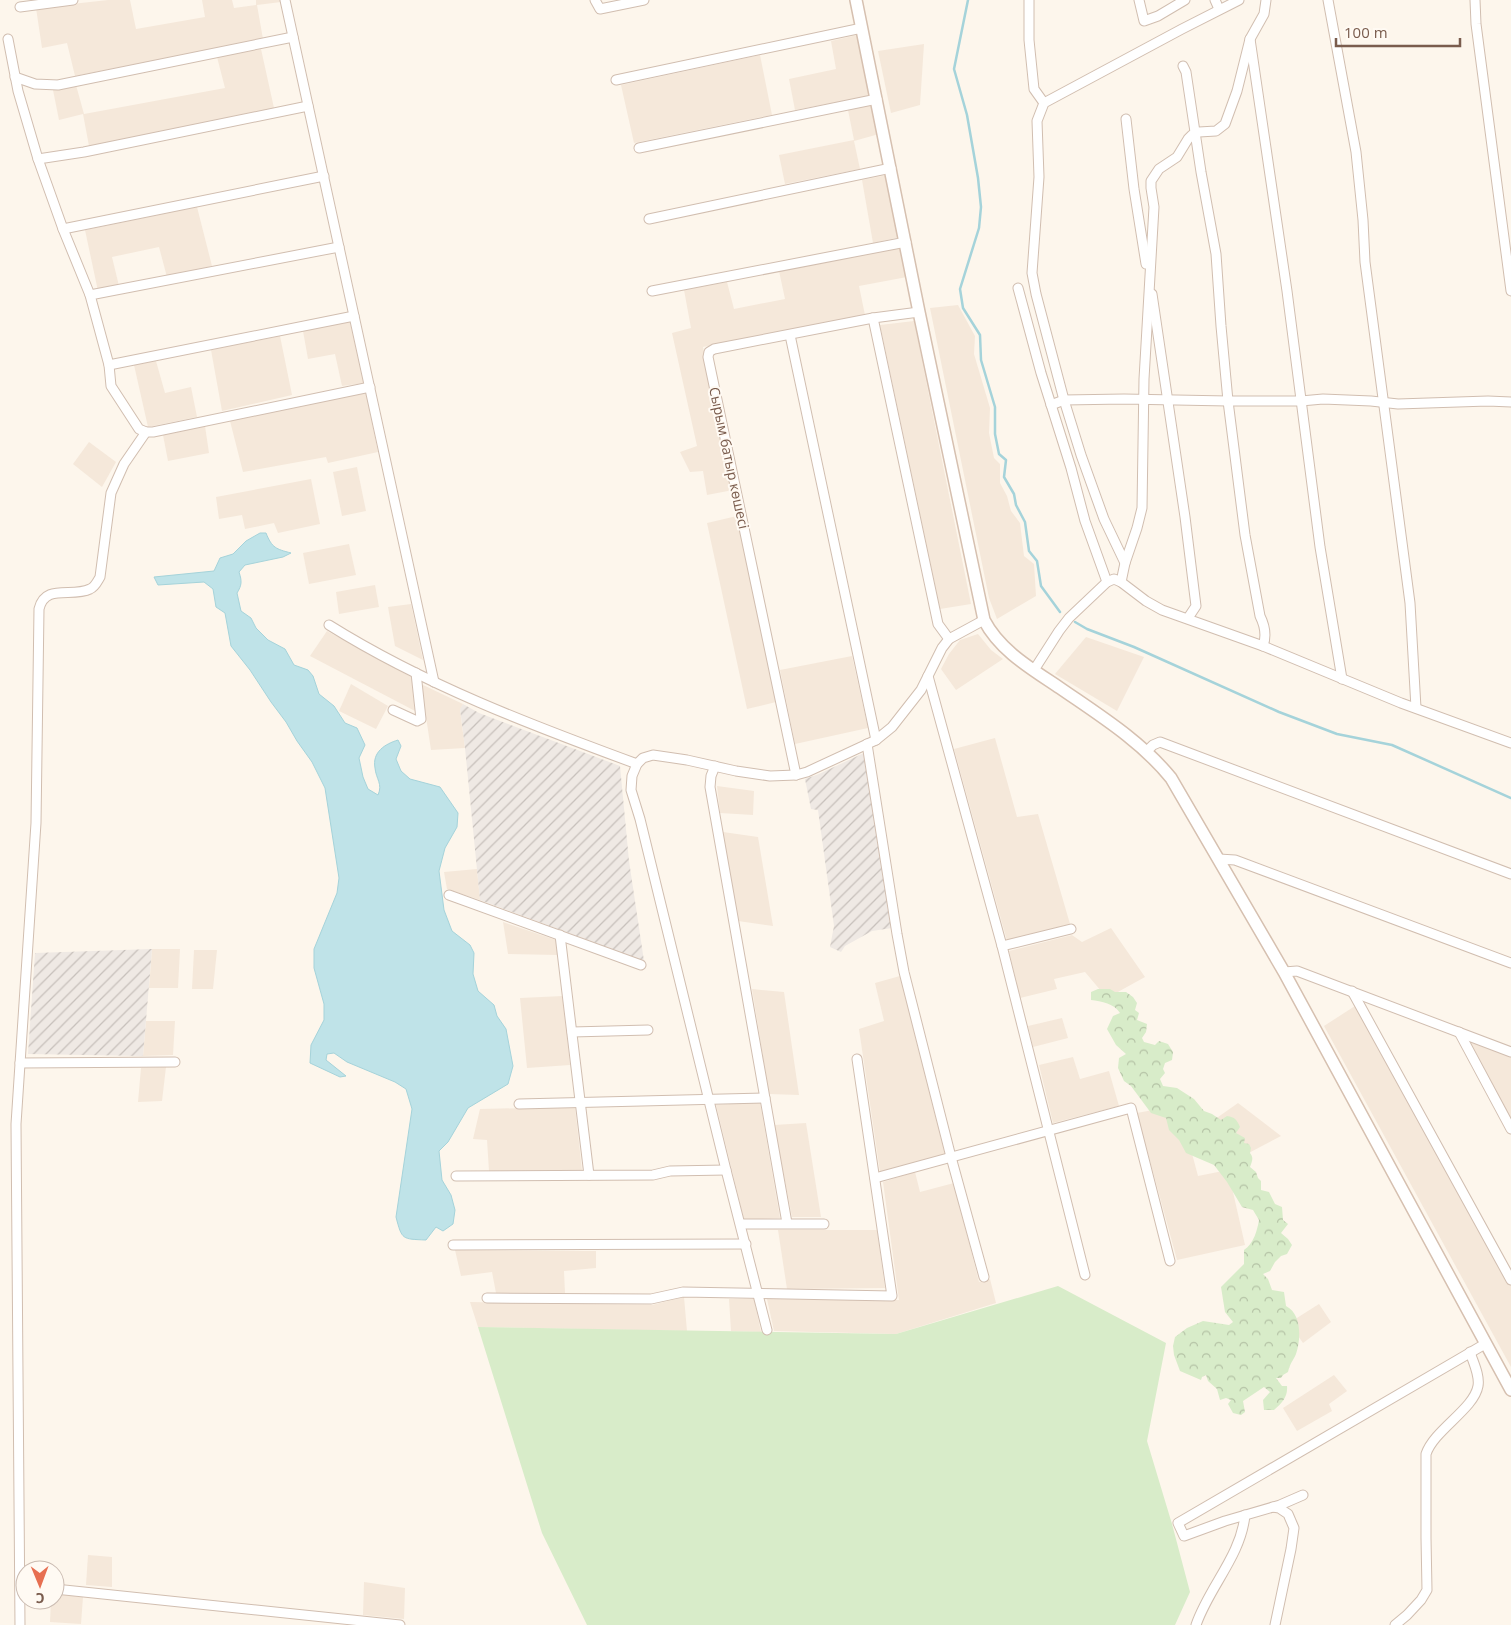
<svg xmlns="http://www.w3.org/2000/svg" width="1511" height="1625" font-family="'Open Sans',sans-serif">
	<defs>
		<pattern id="industrial-furrows" width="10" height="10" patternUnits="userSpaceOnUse" patternTransform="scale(1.25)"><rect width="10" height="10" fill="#efe9e4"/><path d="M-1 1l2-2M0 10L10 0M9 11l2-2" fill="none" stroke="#c7c0bb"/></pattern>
		<pattern id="forest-crowns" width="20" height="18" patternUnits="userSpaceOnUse" patternTransform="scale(1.25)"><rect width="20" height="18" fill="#d8ecc9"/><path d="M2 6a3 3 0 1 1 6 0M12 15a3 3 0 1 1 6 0" fill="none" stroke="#b4c2a5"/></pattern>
	</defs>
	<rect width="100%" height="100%" fill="#fdf6ec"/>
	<g fill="#f5e8da">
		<path d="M108 0H130L136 29 205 17 202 0H232L234 8 256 5V0H281V2L257 5 263 39 75 76 67 43 42 48 36 8Z"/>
		<path d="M857 35 869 96 795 110 789 79 836 69 831 41Z"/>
		<path d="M924 44 920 105 891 113 878 51Z"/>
		<path d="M261 49 274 108 89 146 83 114 59 120 53 90 76 85 84 114 225 88 217 57Z"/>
		<path d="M760 55 772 115 634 143 621 85Z"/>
		<path d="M871 105 879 134 854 141 860 169 785 184 779 155 854 140 848 110Z"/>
		<path d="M887 175 900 237 873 243 862 180Z"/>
		<path d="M197 207 212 266 167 277 159 247 112 257 119 286 98 291 85 230Z"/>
		<path d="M902 246 907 277 859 286 865 315 703 347 733 490 707 495 703 471 690 472 680 452 697 446 672 333 691 328 684 290 727 282 734 309 785 299 779 271Z"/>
		<path d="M958 305 975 336 974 354 990 408 989 433 994 458 1000 464V483L1007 496 1011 511 1020 523 1024 556 1034 564 1036 596 997 619 989 598 930 308Z"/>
		<path d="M914 321 971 604 940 609 880 325Z"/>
		<path d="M350 322 364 383 342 386 335 354 308 359 303 331Z"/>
		<path d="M280 336 292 395 222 411 211 350Z"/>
		<path d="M156 361 165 393 191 387 197 417 148 427 134 365Z"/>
		<path d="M366 393 378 452 328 463 326 457 243 472 230 421Z"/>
		<path d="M205 426 209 453 168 461 163 435Z"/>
		<path d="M89 442 116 462 102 487 73 464Z"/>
		<path d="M357 467 366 511 342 516 333 472Z"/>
		<path d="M311 479 320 524 278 533 274 523 245 529 242 515 219 519 216 497Z"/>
		<path d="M737 516 776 702 747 709 707 523Z"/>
		<path d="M349 544 356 575 309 584 303 553Z"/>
		<path d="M375 585 379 607 339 614 336 592Z"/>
		<path d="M411 604 423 660 395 646 388 607Z"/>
		<path d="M327 631 413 678 417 712 310 656Z"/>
		<path d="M978 634 991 650 1003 659 956 690 941 669 949 654 960 640Z"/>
		<path d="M1086 637 1144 657 1117 711 1055 674Z"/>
		<path d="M852 656 868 728 795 744 780 670Z"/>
		<path d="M351 684 388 706 376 729 339 711Z"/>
		<path d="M421 684 463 704 460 710 465 748 431 750Z"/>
		<path d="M995 738 1017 817 1038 814 1070 924 1007 941 954 749Z"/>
		<path d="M717 786 754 791 753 815 720 813Z"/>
		<path d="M723 832 758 837 773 926 738 921Z"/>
		<path d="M477 869 480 900 447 889 444 872Z"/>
		<path d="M503 922 556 940 558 955 508 954Z"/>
		<path d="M1111 928 1145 977 1107 998 1085 972 1054 979 1057 989 1020 998 1009 951 1072 935 1082 942Z"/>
		<path d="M152 949H180L178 988H149Z"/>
		<path d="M194 950H217L213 989H192Z"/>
		<path d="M900 976 945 1154 880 1172 859 1029 884 1021 875 983Z"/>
		<path d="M752 989 784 992 799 1095 769 1094Z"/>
		<path d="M563 996 570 1065 527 1068 520 998Z"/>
		<path d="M1355 1006 1511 1285V1367L1324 1026Z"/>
		<path d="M1062 1018 1068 1038 1033 1047 1028 1026Z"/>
		<path d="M146 1021H175L173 1055 143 1056Z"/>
		<path d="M1470 1042 1511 1057V1118Z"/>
		<path d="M1073 1057 1080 1079 1109 1071 1119 1106 1053 1123 1039 1065Z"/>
		<path d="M166 1067 162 1101 138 1102 141 1068Z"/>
		<path d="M760 1102 780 1218 744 1220 716 1105Z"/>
		<path d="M1238 1103 1281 1136 1243 1156 1211 1122Z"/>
		<path d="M1179 1105 1198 1176 1228 1170 1245 1245 1177 1260 1137 1113Z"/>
		<path d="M575 1107 582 1170 489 1171 487 1140 473 1139 480 1109Z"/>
		<path d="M806 1123 821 1217H792L774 1125Z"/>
		<path d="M915 1172 920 1192 954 1183 979 1282 990 1279 996 1303 896 1334 774 1331 767 1299 899 1300 883 1182Z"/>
		<path d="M778 1230H877L885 1288 787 1289Z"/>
		<path d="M455 1250 596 1251V1268L564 1271 565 1293H496L492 1272 461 1276Z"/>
		<path d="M684 1297 687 1331 478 1327 470 1302 652 1305Z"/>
		<path d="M729 1299H754L761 1332 731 1331Z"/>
		<path d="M1319 1304 1331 1322 1303 1343 1289 1323Z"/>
		<path d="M1334 1375 1347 1391 1329 1404 1332 1411 1297 1431 1283 1408Z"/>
		<path d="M88 1555 112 1557V1587L86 1585Z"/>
		<path d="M364 1582 405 1588 404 1619 363 1615Z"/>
		<path d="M55 1594 83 1597 81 1624 50 1622 51 1600H55Z"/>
	</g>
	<g fill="url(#industrial-furrows)">
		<path d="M463 704 479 713 620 766 629 861 644 961 480 900 465 748 460 709Z"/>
		<path d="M866 752 892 928 872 931 845 946 841 952 830 947 834 926 818 810 811 809 805 779 819 774Z"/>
		<path d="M152 949 143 1056 28 1054 35 953Z"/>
	</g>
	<path fill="url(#forest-crowns)" d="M1098 989H1110L1115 992H1126L1133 997 1137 1003 1135 1010 1139 1013 1137 1020 1147 1024 1146 1032 1142 1038 1144 1042 1155 1045 1159 1041 1168 1044 1173 1052 1172 1060 1165 1063 1163 1069 1165 1073 1160 1079 1163 1086 1177 1088 1194 1099 1204 1111 1212 1114 1221 1120 1227 1116C1235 1117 1237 1120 1240 1127L1236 1133 1245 1138 1244 1143 1249 1144 1251 1148 1250 1153C1254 1158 1252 1161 1250 1167L1256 1172 1258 1178 1261 1181V1190L1269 1192 1275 1204 1282 1207 1283 1220 1288 1224 1281 1233 1288 1239 1292 1245 1287 1254 1281 1256 1275 1262 1270 1271 1263 1274 1268 1279 1272 1290 1284 1292 1286 1306C1302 1314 1301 1339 1296 1354 1293 1361 1290 1363 1288 1372L1283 1375 1281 1378H1276L1282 1386H1287C1288 1397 1282 1403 1274 1410H1264L1263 1400 1270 1392 1264 1387 1243 1401 1245 1412 1241 1415 1233 1413 1228 1404 1231 1400 1226 1398 1220 1400 1217 1389 1208 1381 1206 1375 1202 1377 1201 1380 1180 1371 1174 1355 1173 1346 1175 1337 1187 1328 1203 1321 1229 1325 1233 1322 1225 1312 1221 1287 1244 1264V1250C1254 1243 1257 1231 1259 1220L1253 1210 1242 1207 1227 1182 1214 1165 1186 1153 1179 1140 1169 1130 1166 1118 1151 1113 1131 1086 1124 1081 1118 1068 1119 1058 1126 1054 1116 1045 1107 1029 1113 1016 1120 1013C1115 1004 1101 1001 1091 1000V992Z"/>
	<path fill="#d8ecc9" d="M1058 1286 1166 1343 1147 1441 1172 1524 1190 1592 1175 1625H587L542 1533 478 1327 896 1334Z"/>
	<path fill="#bfe3e8" stroke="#a5d3da" d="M260 533H266C272 548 276 549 291 553L283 557 245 565 239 572C242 581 242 585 237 593L241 611 251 618 256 628 268 640 285 649 294 665 308 670 313 676 319 694 334 706 345 723 357 728 365 745 359 758 363 777 368 789 378 795C383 784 376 779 375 768 372 752 385 744 398 740L401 746 396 759 401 771 410 779 440 787 458 813 457 827 445 848 439 871 444 910 452 931 470 945 474 953 473 974 478 991 494 1005 497 1016 506 1029 513 1066 508 1084 468 1108 448 1142 439 1151 442 1180 451 1195 455 1210 453 1224 443 1231 436 1227 426 1240C402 1239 402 1240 396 1217L412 1109 406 1089 395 1082 347 1062 334 1053 327 1054 326 1060 346 1076 340 1077 310 1063 311 1045 324 1020V1004L314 968V949L337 893 339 878 325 788 312 762 297 741 286 722 271 702 250 670 231 646 225 613 216 607 213 589 204 582 158 585 154 577 214 571 220 558 233 554 246 541Z"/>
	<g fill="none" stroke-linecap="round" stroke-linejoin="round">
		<g stroke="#a5d3da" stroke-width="2.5">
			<path d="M968 0 954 69 967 115 978 178 981 207 979 228 960 289 963 308 980 335 981 360 995 407V434L999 454 1006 460 1004 477 1014 494 1016 505 1025 522 1029 551 1037 561 1041 586 1060 612"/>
			<path d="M1075 622 1087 629 1134 647 1279 712 1337 734 1392 745 1511 798"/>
		</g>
		<g stroke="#d1beb0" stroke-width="11">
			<g id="street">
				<path d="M285 0 434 682"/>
				<path d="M595 0 600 9 644 0"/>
				<path d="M1029 0V40L1034 89 1044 103"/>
				<path d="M1139 0 1144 21 1158 16 1185 0"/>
				<path d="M1215 0 1219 9"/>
				<path d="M1328 0 1356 152 1363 220 1365 262 1410 603 1416 708"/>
				<path d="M1475 0 1476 24 1511 291"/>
				<path d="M20 7 73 0"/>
				<path d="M8 39 18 91 38 159 63 229 90 295 109 365 111 386 139 429 146 432H153L370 387"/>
				<path d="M1250 39 1287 291 1320 547 1342 679"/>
				<path d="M1183 66 1186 72 1201 172 1216 254 1221 326 1228 401 1245 535 1260 616C1265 626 1267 635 1263 646"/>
				<path d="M15 77 35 84 58 85 293 37"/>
				<path d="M616 80 862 28"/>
				<path d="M1126 119 1134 189 1146 264"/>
				<path d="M639 148 877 99"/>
				<path d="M38 159 84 152 308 106"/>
				<path d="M649 219 891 168"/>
				<path d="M63 229 324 176"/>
				<path d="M1018 288 1041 373 1071 468 1085 521 1107 582"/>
				<path d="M652 291 906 242"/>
				<path d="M1152 294 1185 517 1196 606 1188 618"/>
				<path d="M90 295 339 247"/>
				<path d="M873 318 938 624 949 639"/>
				<path d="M790 335 876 740"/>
				<path d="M109 365 354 316"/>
				<path d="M1051 405 1064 400 1124 399 1228 401H1301L1323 399 1371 401 1398 404 1488 401 1511 402"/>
				<path d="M1125 563 1104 519 1081 455 1064 400 1036 294 1032 273 1039 177 1037 121 1044 103 1182 29 1239 0"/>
				<path d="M1121 582 1125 563 1137 528 1142 508 1144 379 1154 207 1151 188V181L1159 169 1177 157 1188 139 1192 135 1199 132 1216 131 1225 124 1237 91 1250 39 1264 14 1266 0"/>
				<path d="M329 625C425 685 531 725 637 764"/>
				<path d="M1034 670 1059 631 1069 618 1107 582 1114 579 1121 582 1146 601 1162 610 1263 646 1401 703 1511 743"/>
				<path d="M928 676 1002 946 1085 1275"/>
				<path d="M393 710 417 721 421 719 416 673"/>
				<path d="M867 744 897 934 904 972 951 1157 984 1277"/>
				<path d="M1146 752 1153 745 1160 742 1511 874"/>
				<path d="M715 766 711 776 710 787 787 1223"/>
				<path d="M796 775 708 357 709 352 714 349 873 318 919 312"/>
				<path d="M1219 859 1235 860 1511 963"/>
				<path d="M449 895 641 965"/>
				<path d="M560 935 589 1175"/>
				<path d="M1002 946 1071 929"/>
				<path d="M1284 972 1297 971 1511 1052"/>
				<path d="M1352 991 1511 1280"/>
				<path d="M572 1032 648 1030"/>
				<path d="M1459 1032 1511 1129"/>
				<path d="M20 1063 175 1062"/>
				<path d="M519 1104 765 1098"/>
				<path d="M456 1176 653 1175 670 1171 726 1170"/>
				<path d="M875 1178 1131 1108 1170 1261"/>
				<path d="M741 1224H824"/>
				<path d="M453 1245 746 1244"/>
				<path d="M487 1298 651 1299 683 1292 892 1296 857 1059"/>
				<path d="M767 1330 726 1170 640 819 631 790 632 776 637 764 643 758 653 755 687 760 736 771 770 776 796 775 807 772 876 740 892 727 921 690 942 648 949 639 984 620"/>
				<path d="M1303 1495 1280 1505 1225 1521 1184 1536 1178 1523 1485 1344"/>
				<path d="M1273 1507 1279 1508 1288 1514 1294 1528 1291 1549 1275 1625"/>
				<path d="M55 1589 400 1625"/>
				<path d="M20 1625 16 1124 36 823 39 609C45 583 72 598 90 589 95 587 97 582 100 577L111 493 124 464 146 432"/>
				<path d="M1196 1625C1209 1587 1241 1556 1245 1515"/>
				<path d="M1395 1625 1407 1615 1421 1600 1427 1590 1426 1538V1454C1434 1430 1474 1409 1478 1386 1480 1375 1473 1362 1470 1352"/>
			</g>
		</g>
		<g stroke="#d6c0b0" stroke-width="14">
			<path id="secondary" d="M856 0 919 312 984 620C1000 651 1032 669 1060 688 1099 715 1141 741 1171 778L1284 972 1511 1390"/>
		</g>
		<use href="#street" stroke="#fff" stroke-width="9"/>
		<use href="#secondary" stroke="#fff" stroke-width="11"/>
	</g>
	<g text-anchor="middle" stroke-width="4" stroke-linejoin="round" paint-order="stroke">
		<g font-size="14" fill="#7a5c4d" stroke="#fffaf3">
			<text transform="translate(729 458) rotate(78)" y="5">Сырым батыр көшесі</text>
		</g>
	</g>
	<g transform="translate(40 1585) rotate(179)"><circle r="24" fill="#fffaf3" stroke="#cabbb1"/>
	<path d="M0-4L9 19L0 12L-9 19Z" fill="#e76f51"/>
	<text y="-8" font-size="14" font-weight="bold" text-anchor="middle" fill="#7a5c4d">С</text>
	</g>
	<path d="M1336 38v8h124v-8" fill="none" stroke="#7a5c4d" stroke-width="2.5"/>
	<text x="1344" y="38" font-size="15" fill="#7a5c4d" stroke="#fffaf3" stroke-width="4" paint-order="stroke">100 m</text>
</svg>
